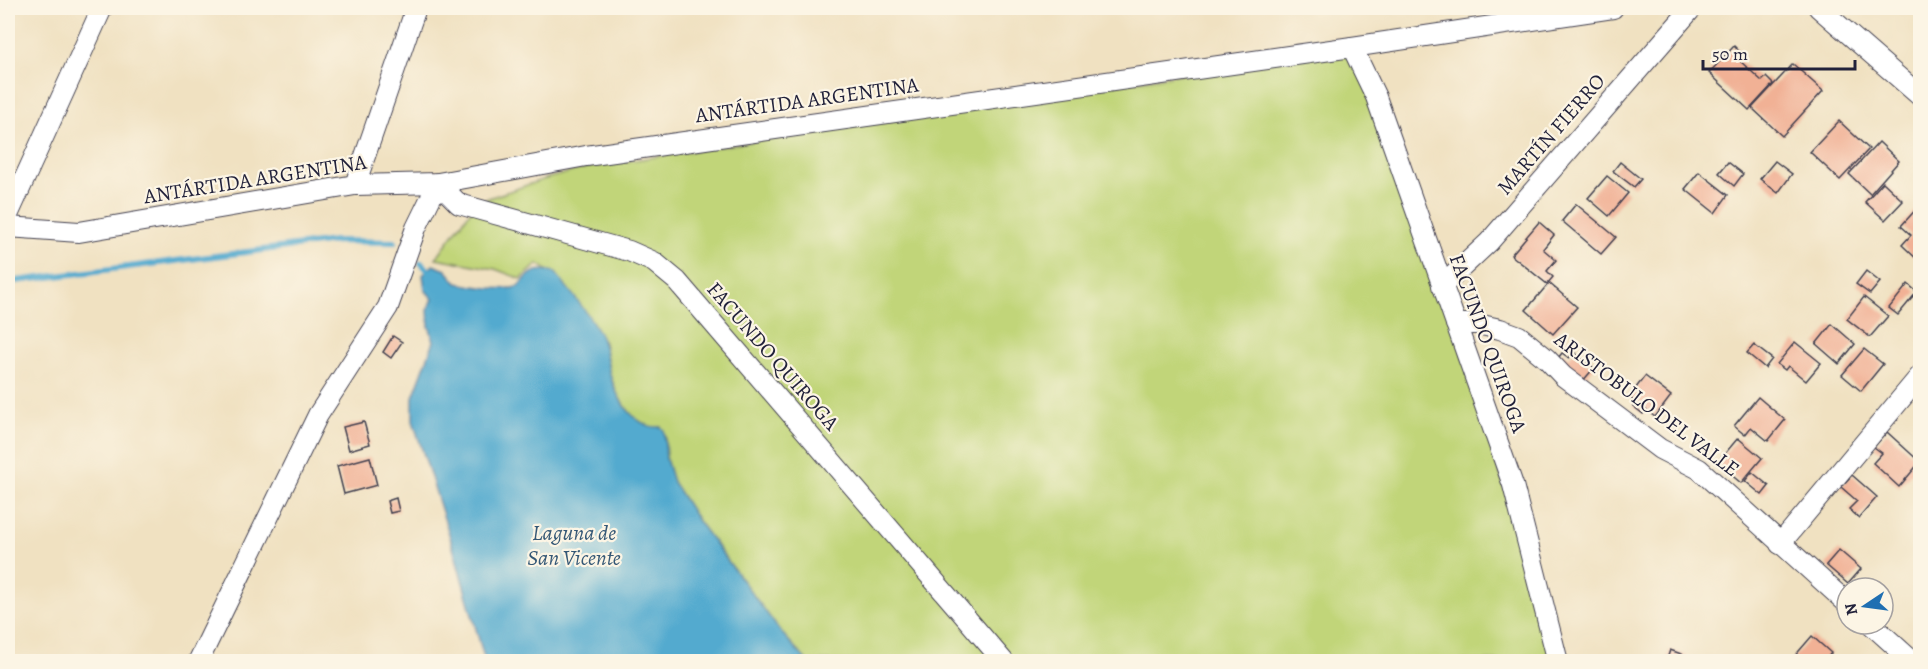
<svg xmlns="http://www.w3.org/2000/svg" width="1928" height="669" font-family="Alegreya,serif">
	<rect width="100%" height="100%" fill="#fcf5e5"/>
	<filter id="ink" filterUnits="userSpaceOnUse"><feTurbulence type="fractalNoise" baseFrequency=".0167" numOctaves="2"/><feDisplacementMap in="SourceGraphic" scale="12" xChannelSelector="R" yChannelSelector="G"/><feConvolveMatrix kernelMatrix="1 2 1 2 8 2 1 2 1" color-interpolation-filters="sRGB"/></filter>
	<filter id="wash" filterUnits="userSpaceOnUse"><feTurbulence type="fractalNoise" baseFrequency=".008" numOctaves="4" result="noise"/><feDisplacementMap in="SourceGraphic" scale="24" xChannelSelector="R" yChannelSelector="G"/><feGaussianBlur stdDeviation="1.35" result="paint"/><feColorMatrix in="noise" values="0 0 0 0 0 0 0 0 0 0 0 0 0 0 0 0 0 1.4 0 .05"/><feComposite in="paint" operator="in"/></filter>
	<g filter="url(#wash)">
		<rect width="100%" height="100%" fill="#f0e1c1"/>
		<path fill="#c1d579" stroke="#727c5a" stroke-width="1.5" d="M1352 47 1442 286 1558 661H807L780 631 698 521 673 482 666 459 665 436 661 427 651 428 633 417 618 396 610 375 604 342 559 278 538 264 521 279 495 269 436 258 477 202 548 178 590 167Z"/>
		<path fill="#52aacf" stroke="#3a6685" stroke-width="1.5" d="M433 265 446 270 457 283C470 286 507 292 519 286 521 285 523 281 525 279 534 269 543 269 555 272 570 292 588 311 599 333 606 346 606 360 610 374 616 397 634 429 661 427L664 430 666 459 673 482 698 521 780 631 807 661H485L450 537 413 421V397L434 341 429 326 428 309 433 299 425 290 423 275Z"/>
		<g fill="none" stroke-linecap="round" stroke-linejoin="round">
			<g stroke="#52aacf" stroke-width="6">
				<path d="M421 263 428 270"/>
				<path d="M8 282 335 241 394 242"/>
			</g>
		</g>
		<g id="blocks">
			<g fill="#f1b195">
				<path d="M1734 46 1744 56 1740 61 1762 81 1766 77 1773 84 1749 110 1709 73Z"/>
				<path d="M1793 64 1823 91 1782 136 1752 108Z"/>
				<path d="M1839 121 1869 149 1840 180 1810 152Z"/>
				<path d="M1879 142 1899 161 1870 194 1849 174Z"/>
				<path d="M1775 161 1792 174 1778 193 1760 179Z"/>
				<path d="M1620 162 1641 179 1634 187 1613 171Z"/>
				<path d="M1728 162 1743 174 1734 186 1719 173Z"/>
				<path d="M1699 172 1728 195 1715 213 1685 189Z"/>
				<path d="M1607 176 1628 193 1609 216 1588 198Z"/>
				<path d="M1883 182 1903 201 1885 220 1865 202Z"/>
				<path d="M1576 204 1616 237 1601 254 1562 221Z"/>
				<path d="M1920 205V262L1902 245 1911 235 1901 226Z"/>
				<path d="M1539 222 1554 235 1543 249 1556 260 1547 271 1553 277 1547 284 1511 255Z"/>
				<path d="M1866 271 1880 282 1870 294 1856 284Z"/>
				<path d="M1549 283 1577 307 1553 334 1526 310Z"/>
				<path d="M1908 284 1917 292 1898 315 1889 308Z"/>
				<path d="M1864 297 1888 316 1870 337 1847 319Z"/>
				<path d="M1832 324 1855 344 1839 364 1816 344Z"/>
				<path d="M393 336 402 342 391 358 383 352Z"/>
				<path d="M1795 342 1821 363 1806 381 1788 366 1785 370 1777 364Z"/>
				<path d="M1754 345 1772 359 1765 368 1747 353Z"/>
				<path d="M1864 349 1883 364 1861 391 1842 375Z"/>
				<path d="M1574 352 1594 368 1581 383 1555 362 1562 353 1569 358Z"/>
				<path d="M1645 376 1671 396 1655 417 1646 410 1643 414 1633 406 1636 403 1629 397Z"/>
				<path d="M1758 397 1785 420 1768 441 1751 427 1745 435 1734 426Z"/>
				<path d="M364 422 370 444 349 450 343 427Z"/>
				<path d="M1887 432 1920 462 1899 487 1873 463 1882 453 1874 447Z"/>
				<path d="M1738 438 1762 458 1741 483 1717 463Z"/>
				<path d="M370 457 377 485 344 494 337 466Z"/>
				<path d="M1752 472 1769 486 1762 495 1745 481Z"/>
				<path d="M1852 475 1877 497 1859 518 1849 509 1857 501 1841 487Z"/>
				<path d="M396 498 399 511 390 513 387 501Z"/>
				<path d="M1839 550 1861 569 1848 584 1826 565Z"/>
				<path d="M1812 636 1831 653 1824 662H1797L1793 658Z"/>
				<path d="M1670 650 1687 656 1685 662H1666Z"/>
			</g>
		</g>
	</g>
	<g filter="url(#ink)">
		<use href="#blocks" fill-opacity="0" stroke="#413f4f" stroke-width="1.5"/>
		<g fill="none" stroke-linecap="round" stroke-linejoin="round">
			<g stroke="#413f4f" stroke-width="22">
				<g id="street">
					<path d="M1819 8 1920 96"/>
					<path d="M1352 47 1376 97 1513 485 1558 662"/>
					<path d="M355 185 416 8"/>
					<path d="M8 215 102 8"/>
					<path d="M8 227 79 232 355 185 438 183 586 156 1352 47 1613 8"/>
					<path d="M1442 286 1489 242 1692 8"/>
					<path d="M1456 324H1477L1500 329 1519 336 1547 359 1563 376 1660 449 1699 469 1847 603"/>
					<path d="M1780 544 1920 376"/>
					<path d="M1871 624 1913 662"/>
					<path d="M198 662 318 415 388 307 416 228 438 183 459 204 629 251 654 262 677 281 1004 662"/>
				</g>
			</g>
			<use href="#street" stroke="#fff" stroke-width="20"/>
		</g>
	</g>
	<g text-anchor="middle" stroke-width="4.5" stroke-linejoin="round" paint-order="stroke">
		<g font-size="21" fill="#22223b" stroke="#fcf5e5">
			<text transform="translate(807 100) rotate(-8)" y="7">ANTÁRTIDA ARGENTINA</text>
			<text transform="translate(1551 134) rotate(-49)" y="7">MARTÍN FIERRO</text>
			<text transform="translate(255 179) rotate(-9)" y="7">ANTÁRTIDA ARGENTINA</text>
			<text transform="translate(1488 343) rotate(70)" y="7">FACUNDO QUIROGA</text>
			<text transform="translate(773 356) rotate(49)" y="7">FACUNDO QUIROGA</text>
			<text transform="translate(1647 404) rotate(37)" y="7">ARISTOBULO DEL VALLE</text>
		</g>
		<g font-size="22" font-style="italic" fill="#355876" stroke="#fcf5e5">
			<text x="574" y="540">Laguna de<tspan x="574" dy="25">San Vicente</tspan></text>
		</g>
	</g>
	<rect width="1928" height="669" fill="none" stroke="#fcf5e5" stroke-width="30"/>
	<g transform="translate(1865 606) rotate(257)"><circle r="28" fill="#fcf5e5" stroke="#a5a1a1" stroke-width="1.5"/>
	<path d="M0-4.5L10 22L0 15L-10 22Z" fill="#1f6fb2"/>
	<text y="-9" font-size="16" font-weight="bold" text-anchor="middle" fill="#22223b">N</text>
	</g>
	<path d="M1703 60v9h152v-9" fill="none" stroke="#22223b" stroke-width="3"/>
	<text x="1712" y="60" font-size="18" fill="#22223b" stroke="#fcf5e5" stroke-width="4.5" paint-order="stroke">50 m</text>
</svg>
